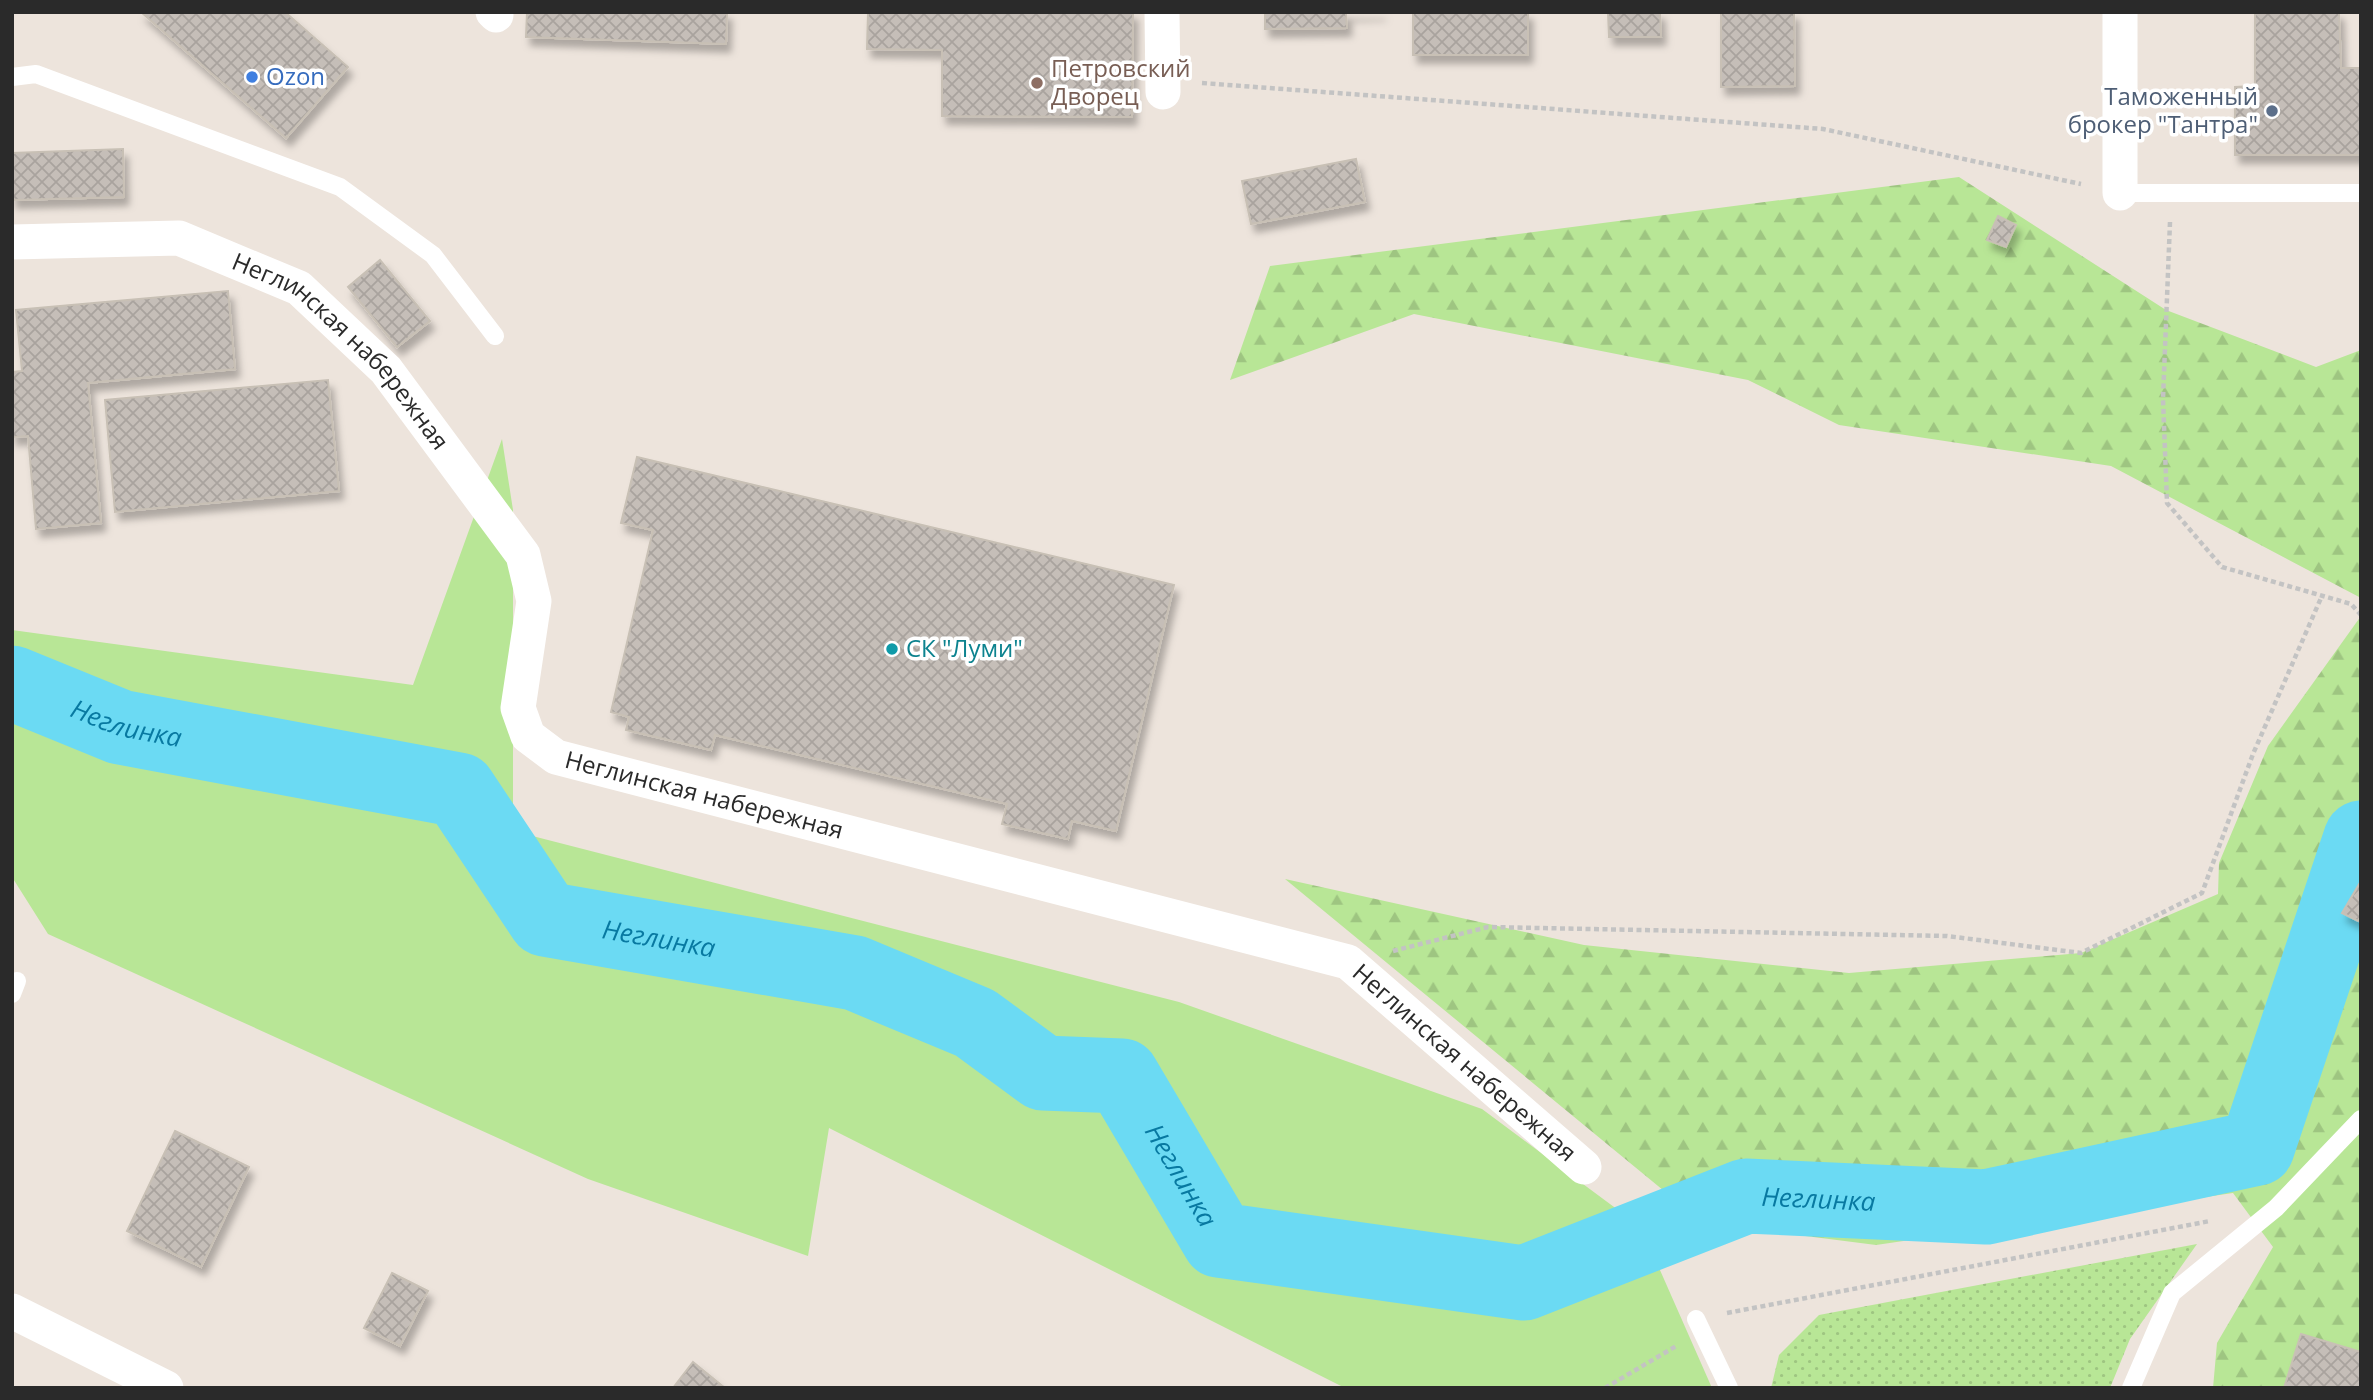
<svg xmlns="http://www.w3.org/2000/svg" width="2373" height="1400" font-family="'Open Sans',sans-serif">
	<defs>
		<pattern id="grass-dots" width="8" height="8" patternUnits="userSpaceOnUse" patternTransform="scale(1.75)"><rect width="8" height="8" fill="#b8e696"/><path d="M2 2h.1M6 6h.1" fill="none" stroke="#9ec581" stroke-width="1.8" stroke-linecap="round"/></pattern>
		<pattern id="forest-firs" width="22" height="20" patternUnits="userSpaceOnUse" patternTransform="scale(1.75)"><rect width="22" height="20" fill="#b8e696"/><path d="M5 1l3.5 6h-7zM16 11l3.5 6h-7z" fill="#9ec581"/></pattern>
		<pattern id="building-cross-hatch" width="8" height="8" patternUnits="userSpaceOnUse" patternTransform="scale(1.75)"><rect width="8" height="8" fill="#c5beb8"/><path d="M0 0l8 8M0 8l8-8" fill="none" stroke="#a9a39e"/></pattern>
		<filter id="shadow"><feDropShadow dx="4.5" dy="8" stdDeviation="3.5" flood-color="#0004"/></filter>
	</defs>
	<rect width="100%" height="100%" fill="#ede4dc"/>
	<path fill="url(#grass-dots)" d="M2197 1244 2130 1339 2110 1388H1771L1779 1355 1819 1315Z"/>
	<g fill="url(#forest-firs)">
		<path d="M1959 177 2166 310 2316 367 2361 350V598L2111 466 1839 425 1748 380 1414 314 1230 380 1270 266Z"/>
		<path d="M2361 616V1388H2213L2217 1343 2273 1247 2233 1193 1876 1245 1703 1223 1285 879 1584 945 1849 973 2081 953 2218 894 2219 863 2268 746Z"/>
	</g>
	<path fill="#b8e696" d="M502 439 513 510V831L1179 1002 1482 1109 1641 1227 1712 1388H1345L829 1128 808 1256 588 1179 48 934 12 877V630L413 685Z"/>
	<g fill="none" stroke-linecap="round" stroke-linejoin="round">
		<path stroke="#6bdaf3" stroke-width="75" id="s1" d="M12 683 120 727 459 790 545 919 855 973 975 1023 1043 1073 1122 1076 1219 1240 1524 1283 1746 1196 1986 1207 2257 1148 2361 838"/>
	</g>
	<g fill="url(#building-cross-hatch)" stroke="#c8c0b5" stroke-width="2" filter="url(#shadow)">
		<path d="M141 12H285L348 67 286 138Z"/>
		<path d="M527 12H727L726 44 526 37Z"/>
		<path d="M868 12H1133L1132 117 942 116V50L867 49Z"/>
		<path d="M1265 12H1382L1346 13 1347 28 1265 29Z"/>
		<rect x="1413" y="12" width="115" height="43"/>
		<path d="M1608 12H1660L1661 37H1609Z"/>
		<path d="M1721 12H1794L1795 86 1721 87Z"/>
		<path d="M2255 12H2339L2341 68H2361V155H2235V87L2255 86Z"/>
		<path d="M123 149 124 197 12 200V153Z"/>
		<path d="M1356 159 1365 202 1251 224 1242 181Z"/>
		<path d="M1998 216 2016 225 2006 247 1987 240Z"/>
		<path d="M380 260 430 321 397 347 348 287Z"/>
		<path d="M228 291 235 369 88 383 101 523 36 529 28 436 12 437V372L22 371 16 310Z"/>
		<path d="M328 380 339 491 115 512 105 400Z"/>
		<path d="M637 457 1174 585 1116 831 1072 821 1068 839 1002 824 1007 804 715 735 711 750 626 730 629 717 611 712 653 530 621 523Z"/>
		<path d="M2361 881V916L2358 921 2342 913Z"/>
		<path d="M175 1131 249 1167 201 1267 127 1231Z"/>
		<path d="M392 1273 428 1291 400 1346 364 1328Z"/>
		<path d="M2301 1334 2361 1352V1388H2284Z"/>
		<path d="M693 1362 725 1388H673Z"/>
	</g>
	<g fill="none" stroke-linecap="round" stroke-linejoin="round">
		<g stroke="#c3c3c3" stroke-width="4.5" stroke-dasharray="5 3.5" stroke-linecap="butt">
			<path d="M1202 83 1823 129 2081 184"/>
			<path d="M2170 222 2163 399 2167 503 2222 567 2351 604 2361 615"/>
			<path d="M1393 951 1488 927 1947 936 2081 953 2202 893 2253 754 2321 598"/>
			<path d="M1727 1313 2210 1221"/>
			<path d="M1605 1388 1678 1345"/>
		</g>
		<g stroke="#fff" stroke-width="18">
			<path d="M12 77 36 74 340 187 433 255 495 336"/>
			<path d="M2120 193H2361"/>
			<path d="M12 994 17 981"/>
			<path d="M1696 1319 1729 1388"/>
			<path d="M2131 1388 2172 1293 2276 1208 2361 1119"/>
		</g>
		<g stroke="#fff" stroke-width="35">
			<path d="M493 12 496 15"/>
			<path d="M1162 12 1163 92"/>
			<path d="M2120 193V12"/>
			<path id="s2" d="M12 242 179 238 299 288 386 370 523 555 534 601 518 708 528 736 556 757 1348 962 1584 1167"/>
			<path d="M12 1311 166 1388"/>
		</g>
	</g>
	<circle fill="#3f7fe0" stroke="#fff" stroke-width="2.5" cx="252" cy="77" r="7"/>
	<circle fill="#8d6e63" stroke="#fff" stroke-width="2.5" cx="1037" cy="83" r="7"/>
	<circle fill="#5c6f8a" stroke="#fff" stroke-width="2.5" cx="2272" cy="111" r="7"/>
	<circle fill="#0f9aa8" stroke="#fff" stroke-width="2.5" cx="892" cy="649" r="7"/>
	<g text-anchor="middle" stroke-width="7" stroke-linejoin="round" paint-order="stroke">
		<g font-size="24" fill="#785e54" stroke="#fff" text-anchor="start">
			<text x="1051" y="77">Петровский<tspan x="1051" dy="28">Дворец</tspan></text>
		</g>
		<g font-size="24" fill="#366cbe" stroke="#fff" text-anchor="start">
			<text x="266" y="85">Ozon</text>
		</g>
		<g font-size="24" fill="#4e5e75" stroke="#fff" text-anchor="end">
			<text x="2258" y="105">Таможенный<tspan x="2258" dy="28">брокер "Тантра"</tspan></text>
		</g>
		<g font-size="24" fill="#2a2a2a" stroke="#fff">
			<text dy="8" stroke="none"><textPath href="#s2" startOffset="369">Неглинская набережная</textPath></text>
			<text dy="8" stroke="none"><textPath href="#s2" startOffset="1020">Неглинская набережная</textPath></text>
			<text dy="8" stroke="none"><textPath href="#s2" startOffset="1839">Неглинская набережная</textPath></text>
		</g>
		<g font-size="24" fill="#0d838f" stroke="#fff" text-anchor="start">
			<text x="906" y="657">СК "Луми"</text>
		</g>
		<g font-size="26" font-style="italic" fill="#0879a1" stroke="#fff">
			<text dy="9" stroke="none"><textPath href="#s1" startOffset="122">Неглинка</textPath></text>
			<text dy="9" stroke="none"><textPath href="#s1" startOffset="732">Неглинка</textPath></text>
			<text dy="9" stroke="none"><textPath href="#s1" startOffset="1340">Неглинка</textPath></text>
			<text dy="9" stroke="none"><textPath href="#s1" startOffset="2034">Неглинка</textPath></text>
		</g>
	</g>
	<rect width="2373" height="1400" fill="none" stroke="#2a2a2a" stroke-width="28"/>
</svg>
